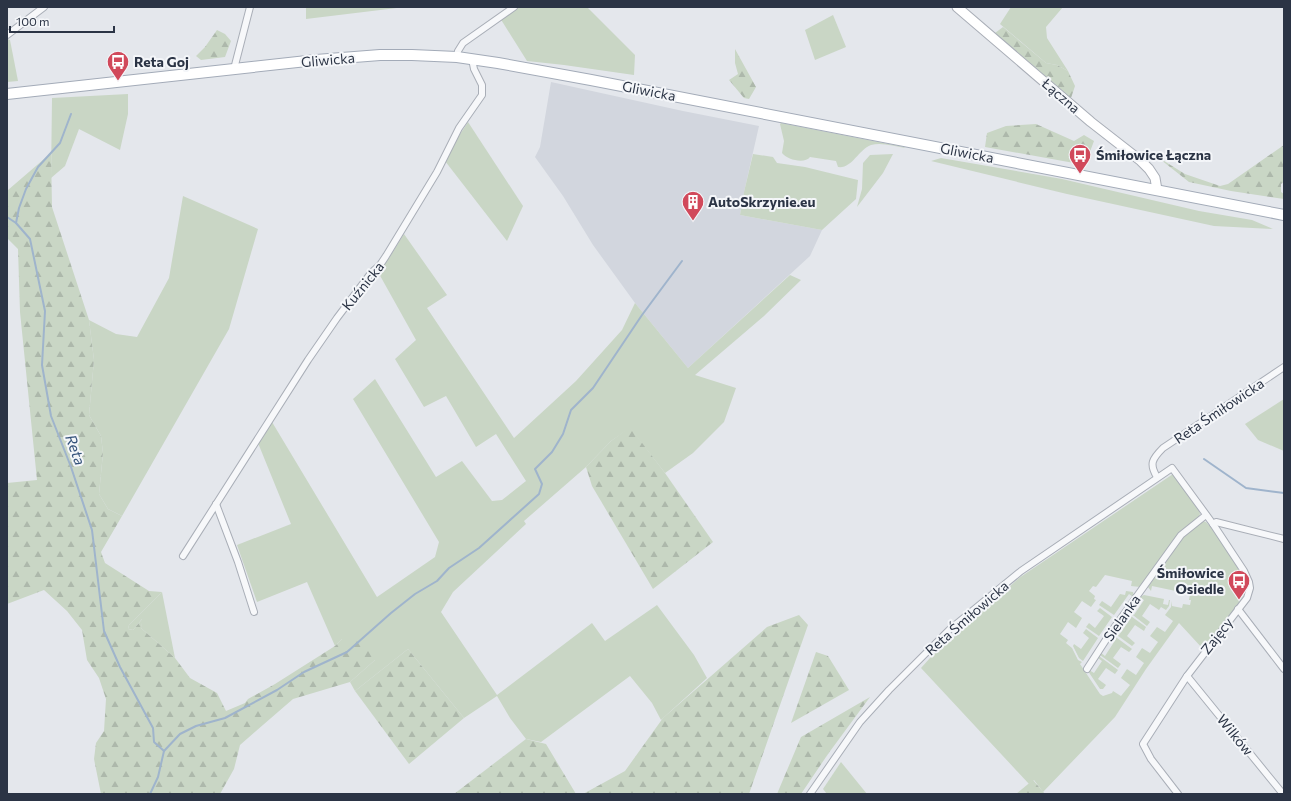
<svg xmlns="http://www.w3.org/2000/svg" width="1291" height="801" font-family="Commissioner,sans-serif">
	<defs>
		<pattern id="forest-firs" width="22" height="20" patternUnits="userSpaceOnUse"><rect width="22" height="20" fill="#c9d6c5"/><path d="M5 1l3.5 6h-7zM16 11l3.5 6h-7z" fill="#adb8ab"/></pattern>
	</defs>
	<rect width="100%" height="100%" fill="#e4e7ec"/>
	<path fill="#d2d6de" d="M551 82 683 111 759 126 744 192 740 215 822 230 810 256 688 368 635 303 593 245 563 196 535 157 540 147Z"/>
	<g fill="#c9d6c5">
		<path d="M306 7H405L306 19Z"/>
		<path d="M516 7H587L635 55 634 75 564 65 527 61 500 18Z"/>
		<path d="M1011 7H1063L1046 27 1047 38 1068 71 1057 65 1046 63 1000 24Z"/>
		<path d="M833 15 846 47 815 60 805 30Z"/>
		<path d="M7 39 10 40 18 81 7 82Z"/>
		<path d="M128 94V114L120 150 79 129 65 166 51 178 52 98Z"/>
		<path d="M468 122 523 206 507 241 445 161 455 142Z"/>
		<path d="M781 123 904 147 905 148C894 146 881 142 871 145 858 150 852 169 838 167L836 161 810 157C805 164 787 160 782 153L784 141 780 124Z"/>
		<path d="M753 154 773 157 777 163 805 167 858 180 856 199 822 230 740 215 744 192Z"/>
		<path d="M893 154 883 173 857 207 862 189 863 163 870 155Z"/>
		<path d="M941 158 1062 179 1199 211 1252 220 1273 229 1214 226 1067 194 931 161Z"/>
		<path d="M183 196 258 229 229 329 122 516 108 509 99 494 103 453 101 436 89 415 94 360 89 320 116 334 137 337 169 278Z"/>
		<path d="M404 234 447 295 427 308 514 438 576 381 622 330 635 303 688 368 790 275 801 280 764 316 695 375 736 388 724 422 693 453 665 473 630 428 611 441 586 467 524 521 526 524 453 592 441 612 497 695 592 623 605 641 657 605 694 655 707 678 661 720 652 703 630 676 541 742 526 739 510 718 497 696 464 718 408 649 355 691 350 682 375 660 342 639 335 646 307 582 257 602 237 545 291 524 258 443 272 422 377 597 435 557 439 542 353 399 375 379 436 477 462 461 492 501 502 500 526 481 496 434 476 447 446 396 424 407 395 359 416 340 378 272 389 258Z"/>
		<path d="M1284 399V451L1258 440 1245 424Z"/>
		<path d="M1173 474 1199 509 1200 514 1198 518 1140 587 1131 586 1132 581 1105 575 1096 587 1093 586 1089 591 1095 596 1094 599 1096 600 1091 607 1082 601 1074 612 1082 618 1076 628 1068 622 1060 634 1068 640 1066 643 1072 648 1078 660 1082 662 1080 664 1100 694 1103 696 1112 693 1113 691 1121 696 1130 685 1121 678 1127 669 1136 675 1144 663 1136 657 1142 648 1150 653 1158 642 1150 636 1157 627 1165 632 1173 621 1165 615 1171 607 1172 601V606L1182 608 1183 604 1190 605 1191 600H1189L1190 594 1152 586 1151 591 1148 587 1183 538 1203 521 1206 522 1209 525C1217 536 1248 578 1246 589 1243 602 1212 637 1203 649L1179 623 1146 669 1115 717 1043 792 1034 780 1029 784 921 668 930 658 1019 578Z"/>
		<path d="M1126 591 1133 592 1134 596 1133 597 1129 594 1114 615 1099 605 1102 601 1111 607 1120 594 1125 595Z"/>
		<path d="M162 592 175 658 141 628 142 619 133 630 128 629 129 625Z"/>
		<path d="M1144 595 1164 599 1163 604 1168 605 1169 600H1170L1169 606 1166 610 1161 607 1159 610 1150 604 1142 616 1150 622 1147 626 1129 612 1134 615 1144 600 1140 597Z"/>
		<path d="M1100 608 1112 617 1099 636 1086 627 1089 623 1095 628 1104 616 1097 611Z"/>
		<path d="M1128 614 1146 627 1144 631 1135 625 1127 636 1135 643 1132 646 1114 633 1115 632 1119 635 1131 618 1127 615Z"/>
		<path d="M1086 629 1098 638 1083 661 1079 658 1073 646 1074 644 1081 649 1089 638 1083 633Z"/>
		<path d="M1113 635 1132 649 1129 652 1121 647 1113 658 1121 664 1118 668 1100 655 1101 653 1105 656 1116 639 1112 636Z"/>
		<path d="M1099 656 1118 670 1115 674 1106 668 1098 679 1106 685 1103 689H1100L1088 671 1089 670 1094 673 1102 661 1098 658Z"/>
		<path d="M841 762 867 794H827L823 789Z"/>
	</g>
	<g fill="url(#forest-firs)">
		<path d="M1003 27 1046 63 1057 65 1068 71 1075 86 1071 98 995 33Z"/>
		<path d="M217 30 225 34 231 41 225 57 201 60 196 56 205 47Z"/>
		<path d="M735 49 756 87 749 99 744 98 729 80 738 74 735 63Z"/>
		<path d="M1036 124 1074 141 1084 135 1094 141 1085 165 985 147 987 133 1006 126Z"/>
		<path d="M1284 145V182L1281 184V192L1284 194V199L1231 191 1189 182 1156 156 1185 174 1220 186 1228 184Z"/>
		<path d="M51 153 52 207 89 320 94 360 89 415 101 436 103 453 99 494 108 509 122 516 101 552 105 563 149 591 162 592 129 625 128 629 133 630 143 618 141 628 175 658 190 678 217 693 226 711 245 703 248 699 275 684 335 646 342 639 365 637 377 651 375 660 350 682 293 699 240 745 234 769 220 794H101L94 759 96 743 104 731 106 699 99 678 87 660 82 630 67 611 44 590 7 604V483L37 480 20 312 18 249 7 238V190H8Z"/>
		<path d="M630 427 665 473 713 542 653 589 592 486 586 467 611 441Z"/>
		<path d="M799 615 808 625 749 794H583L625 771 663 718 767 627Z"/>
		<path d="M408 649 464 718 409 764 355 691Z"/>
		<path d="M816 652 828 656 849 690 791 723Z"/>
		<path d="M870 697 828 754 801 794H777L801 737Z"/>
		<path d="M526 739 546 744 576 794H454Z"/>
		<path d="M1033 780 1045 794H1016Z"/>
	</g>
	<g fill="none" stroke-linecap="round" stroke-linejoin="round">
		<g stroke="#9fb4cc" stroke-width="2">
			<path d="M71 114 60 143 38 167 26 189 19 208 16 223 30 239 45 311 42 365 51 416 71 467 92 530 104 631 120 667 153 728 154 742 164 751"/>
			<path d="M7 217 16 223"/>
			<path d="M1204 459 1246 488 1284 493"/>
			<path d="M150 794 158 777 164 751 180 734 196 726 225 718 277 690 304 672 347 652 391 613 415 594 437 581 449 568 479 548 539 494 542 484 535 469 552 452 563 434 571 410 593 388 642 315 682 261"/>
		</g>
		<g stroke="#a9aeb7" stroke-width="8">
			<g id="street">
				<path d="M7 35 44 7"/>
				<path d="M457 57 458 51 463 43 514 7"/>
				<path d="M234 69 250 7"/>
				<path d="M1157 477C1149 464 1152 459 1163 448L1284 367"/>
				<path d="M216 504 238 562 254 612"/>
				<path d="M1213 524 1216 522 1284 539"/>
				<path d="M183 556 308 360 337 318 371 273 380 265 386 256 437 172 459 128 482 95V85L474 69 472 59"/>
				<path d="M1238 609 1284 669"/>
				<path d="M1087 669 1111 632 1181 535 1206 515"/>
				<path d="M1187 676 1283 794"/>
				<path d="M810 794 860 722 889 690 949 630 1021 571 1172 468 1213 524 1244 571 1249 582 1250 588 1247 598 1187 676 1143 744 1151 759 1178 794"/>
			</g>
		</g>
		<g stroke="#a9aeb7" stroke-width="11">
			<path id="secondary" d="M957 7 1091 122 1141 161 1149 169 1155 178 1157 190"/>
		</g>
		<g stroke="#a3abb8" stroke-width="12">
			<path id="primary" d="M7 94 316 60 380 55H412L457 57 498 63 591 80 1284 215"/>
		</g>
		<use href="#street" stroke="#f7f8fa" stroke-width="6"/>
		<use href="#secondary" stroke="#fff" stroke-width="9"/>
		<use href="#primary" stroke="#fff" stroke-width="10"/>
	</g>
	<defs>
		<g id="bus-pin" transform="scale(1.15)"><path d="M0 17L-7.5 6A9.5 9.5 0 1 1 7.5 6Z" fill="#d1495b" stroke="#f4f6f9"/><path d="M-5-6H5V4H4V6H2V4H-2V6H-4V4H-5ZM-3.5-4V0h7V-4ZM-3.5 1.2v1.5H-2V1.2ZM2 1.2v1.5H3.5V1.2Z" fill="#fff"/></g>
		<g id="building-pin" transform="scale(1.15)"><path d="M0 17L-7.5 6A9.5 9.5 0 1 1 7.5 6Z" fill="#d1495b" stroke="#f4f6f9"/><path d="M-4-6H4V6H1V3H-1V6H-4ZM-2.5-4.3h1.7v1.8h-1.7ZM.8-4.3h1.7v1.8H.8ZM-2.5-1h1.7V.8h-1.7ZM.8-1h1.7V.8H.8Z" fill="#fff"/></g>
	</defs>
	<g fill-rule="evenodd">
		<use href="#bus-pin" x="118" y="62"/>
		<use href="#bus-pin" x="1080" y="155"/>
		<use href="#building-pin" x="693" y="202"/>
		<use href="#bus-pin" x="1239" y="581"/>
	</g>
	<g text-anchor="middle" stroke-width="4" stroke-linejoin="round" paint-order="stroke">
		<g font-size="14" fill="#2b3445" stroke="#f4f6f9">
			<text transform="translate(328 60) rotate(-5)" y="5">Gliwicka</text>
			<text transform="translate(649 91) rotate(11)" y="5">Gliwicka</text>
			<text transform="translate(1061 96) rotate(41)" y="5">Łączna</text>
			<text transform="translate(967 153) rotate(11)" y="5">Gliwicka</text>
			<text transform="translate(363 286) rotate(-51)" y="5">Kuźnicka</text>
			<text transform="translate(1219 411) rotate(-34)" y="5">Reta Śmiłowicka</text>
			<text transform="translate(967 618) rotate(-41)" y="5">Reta Śmiłowicka</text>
			<text transform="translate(1122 618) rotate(-55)" y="5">Sielanka</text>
			<text transform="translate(1217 636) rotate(-52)" y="5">Zajęcy</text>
			<text transform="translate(1235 735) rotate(51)" y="5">Wilków</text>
		</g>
		<g font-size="14" font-weight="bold" fill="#2b3445" stroke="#f4f6f9" text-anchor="start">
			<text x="134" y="67">Reta Goj</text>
			<text x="1096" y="160">Śmiłowice Łączna</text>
			<text x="708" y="207">AutoSkrzynie.eu</text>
			<text x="1224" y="578" text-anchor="end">Śmiłowice<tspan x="1224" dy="16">Osiedle</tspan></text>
		</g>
		<g font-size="15" font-style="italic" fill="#34527a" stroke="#f4f6f9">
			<text transform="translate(75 450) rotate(70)" y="5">Reta</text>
		</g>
	</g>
	<rect width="1291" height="801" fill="none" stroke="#2b3445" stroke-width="16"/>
	<path d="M10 26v6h104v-6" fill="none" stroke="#2b3445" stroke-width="2"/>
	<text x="16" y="26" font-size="12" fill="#2b3445" stroke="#f4f6f9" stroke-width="3" paint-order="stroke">100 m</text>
</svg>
